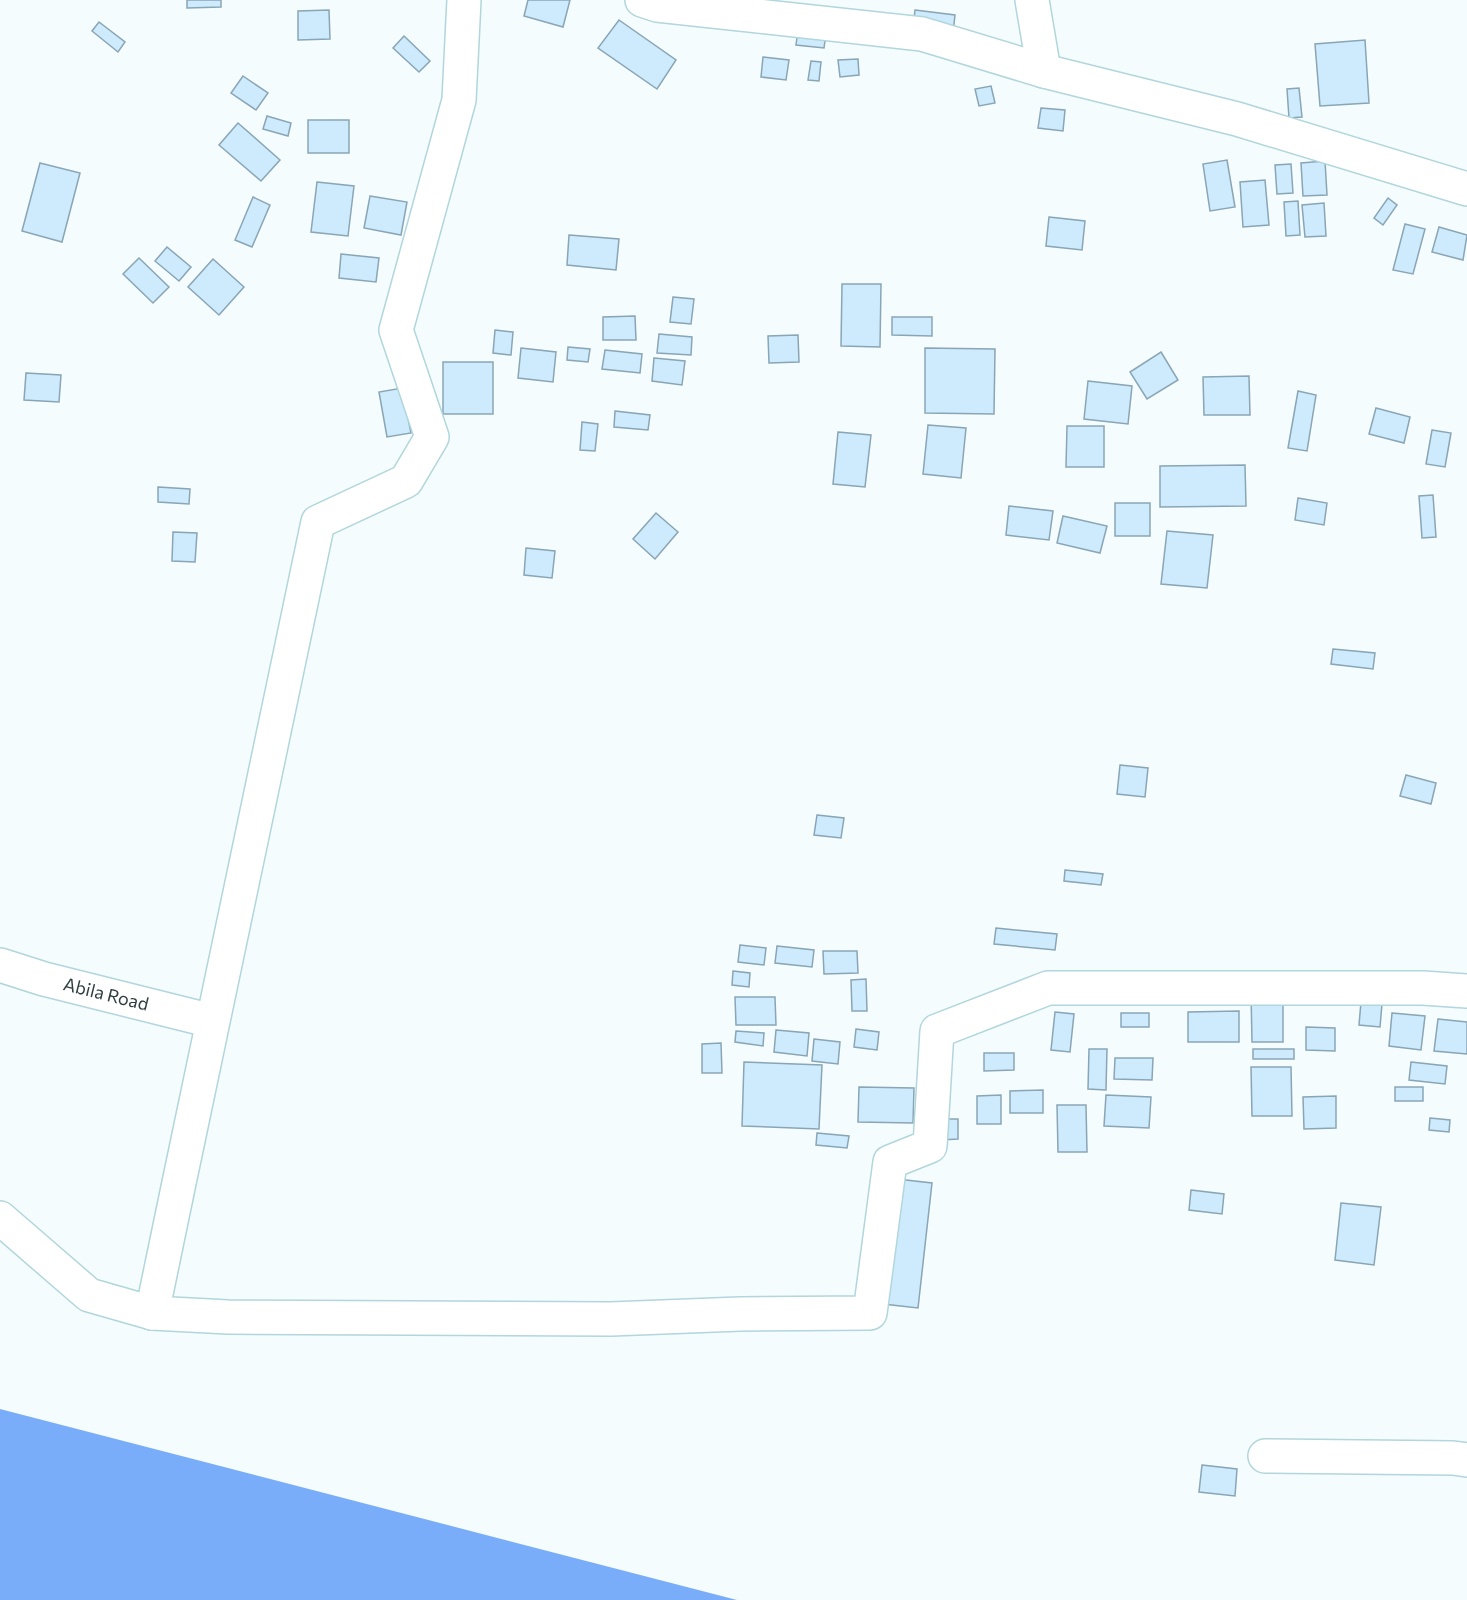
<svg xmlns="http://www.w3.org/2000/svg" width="1467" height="1600" font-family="Commissioner,sans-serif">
	<rect width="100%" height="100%" fill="#f5fcfd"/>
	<path fill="#7aadf9" d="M0 1409 737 1600H0Z"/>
	<g fill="#cdebfc" stroke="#89a5b6" stroke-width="1.5">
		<path d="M187 0H221V7L187 8Z"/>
		<path d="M528 0H570L563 27 524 16Z"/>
		<path d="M329 10 330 39 298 40V11Z"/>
		<path d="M915 10 955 15 953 33 913 29Z"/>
		<path d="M619 20 676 60 657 89 598 48Z"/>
		<path d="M99 22 125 42 118 52 92 31Z"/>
		<path d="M798 30 826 34 824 48 796 45Z"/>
		<path d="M404 36 430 61 419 72 393 48Z"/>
		<path d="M1365 40 1369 103 1320 106 1315 44Z"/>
		<path d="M763 57 789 60 786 80 761 77Z"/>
		<path d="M858 59 859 75 840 77 838 60Z"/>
		<path d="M811 61 821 62 819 81 808 80Z"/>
		<path d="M243 76 268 93 256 110 231 93Z"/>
		<path d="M991 86 995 103 979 106 975 89Z"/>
		<path d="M1299 88 1302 117 1289 118 1287 89Z"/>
		<path d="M1041 108 1065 110 1063 131 1038 128Z"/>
		<path d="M267 116 291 123 288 136 263 129Z"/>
		<rect x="308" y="120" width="41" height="33"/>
		<path d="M238 123 280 160 261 181 219 145Z"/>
		<path d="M1227 160 1235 207 1210 211 1203 164Z"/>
		<path d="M1325 161 1327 195 1303 196 1301 163Z"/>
		<path d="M40 163 80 173 62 242 22 231Z"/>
		<path d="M1291 164 1293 193 1277 194 1275 165Z"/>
		<path d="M1265 180 1269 225 1243 227 1240 182Z"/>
		<path d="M317 182 354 186 348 236 311 232Z"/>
		<path d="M370 196 407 202 401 235 364 228Z"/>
		<path d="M253 197 270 205 252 247 235 240Z"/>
		<path d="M1388 198 1397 205 1383 225 1374 218Z"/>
		<path d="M1298 201 1300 235 1286 236 1284 202Z"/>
		<path d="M1324 203 1326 236 1305 237 1302 205Z"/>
		<path d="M1049 217 1085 221 1082 250 1046 246Z"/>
		<path d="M1405 224 1425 229 1413 274 1393 270Z"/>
		<path d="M1439 227 1467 235 1463 260 1432 252Z"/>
		<path d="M569 235 619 239 616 270 567 265Z"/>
		<path d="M167 247 191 267 179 281 155 261Z"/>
		<path d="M341 254 379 258 376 282 339 278Z"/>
		<path d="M139 258 169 287 153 303 123 274Z"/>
		<path d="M213 259 244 287 219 315 188 287Z"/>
		<path d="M842 284H881L880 347 841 346Z"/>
		<path d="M673 297 694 299 691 324 670 322Z"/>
		<path d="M635 316 636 340H603V317Z"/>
		<path d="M892 317H932V336L892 335Z"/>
		<path d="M495 330 513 332 511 355 493 353Z"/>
		<path d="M659 334 692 337 691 355 657 353Z"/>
		<path d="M798 335 799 362 769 363 768 336Z"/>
		<path d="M568 347 590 349 588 362 567 360Z"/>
		<path d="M521 348 556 352 553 382 518 378Z"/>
		<path d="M925 348 995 349 994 414 925 413Z"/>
		<path d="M605 350 642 354 640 373 602 369Z"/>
		<path d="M1161 352 1178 380 1147 399 1130 372Z"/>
		<path d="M654 358 685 361 682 385 652 381Z"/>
		<rect x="443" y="362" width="50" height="52"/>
		<path d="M26 373 61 375 59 402 24 400Z"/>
		<path d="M1249 376 1250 415H1204L1203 377Z"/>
		<path d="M1088 381 1132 386 1128 424 1084 419Z"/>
		<path d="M402 388 411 433 387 437 379 392Z"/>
		<path d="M1298 391 1316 395 1307 451 1288 448Z"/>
		<path d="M1376 408 1410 417 1404 443 1369 434Z"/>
		<path d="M615 411 650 415 648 430 614 427Z"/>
		<path d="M582 422 598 424 595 451 580 450Z"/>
		<path d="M928 425 966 428 961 478 923 474Z"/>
		<path d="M1067 426H1104V467H1066Z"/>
		<path d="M1432 430 1451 433 1445 467 1426 464Z"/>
		<path d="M838 432 871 435 865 487 833 484Z"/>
		<path d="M1245 465 1246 506 1160 507V466Z"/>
		<path d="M158 487 190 489 189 504 158 502Z"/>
		<path d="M1433 495 1436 537 1422 538 1419 496Z"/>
		<path d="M1298 498 1327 503 1324 525 1295 520Z"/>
		<rect x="1115" y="503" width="35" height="33"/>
		<path d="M1009 506 1053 511 1049 540 1006 535Z"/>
		<path d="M656 513 678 532 655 559 633 539Z"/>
		<path d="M1063 516 1107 526 1100 553 1057 543Z"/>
		<path d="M1167 531 1213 535 1207 588 1161 584Z"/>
		<path d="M173 532 197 533 195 562 172 561Z"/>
		<path d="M526 548 555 551 552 578 524 575Z"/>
		<path d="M1333 649 1375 653 1373 669 1331 664Z"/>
		<path d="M1120 765 1148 768 1145 797 1117 794Z"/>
		<path d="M1406 775 1436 783 1431 804 1400 796Z"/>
		<path d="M817 815 844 818 841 838 814 835Z"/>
		<path d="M1065 870 1103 874 1101 885 1064 881Z"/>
		<path d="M996 928 1057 934 1055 950 994 944Z"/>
		<path d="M740 945 766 948 764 965 738 962Z"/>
		<path d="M777 946 814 950 812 967 775 963Z"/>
		<path d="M823 951H857L858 973 824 974Z"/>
		<path d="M733 971 750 973 749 987 732 985Z"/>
		<path d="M866 979 867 1011H852L851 980Z"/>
		<path d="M1251 994H1283V1042H1252Z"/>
		<path d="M735 997H775L776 1025H736Z"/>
		<path d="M1361 1002 1382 1004 1380 1027 1359 1025Z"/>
		<path d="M1239 1011V1042H1188V1012Z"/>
		<path d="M1055 1012 1074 1014 1070 1052 1051 1050Z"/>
		<rect x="1121" y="1013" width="28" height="14"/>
		<path d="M1392 1013 1425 1016 1421 1050 1389 1046Z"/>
		<path d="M1438 1019 1467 1022V1054L1434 1051Z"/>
		<path d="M1306 1027 1335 1028V1051L1306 1050Z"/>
		<path d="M856 1029 879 1032 877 1050 854 1047Z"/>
		<path d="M776 1030 809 1033 807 1056 774 1052Z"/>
		<path d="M736 1031 764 1033 763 1046 735 1042Z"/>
		<path d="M814 1039 840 1042 838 1064 812 1061Z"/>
		<path d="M721 1043 722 1073H702V1044Z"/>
		<path d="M1089 1049H1107L1106 1090 1088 1089Z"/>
		<rect x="1253" y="1049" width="41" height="10"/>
		<path d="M984 1053H1014V1070L984 1071Z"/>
		<path d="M1115 1058H1153L1152 1080 1114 1079Z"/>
		<path d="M744 1062 822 1065 819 1129 742 1126Z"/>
		<path d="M1411 1062 1447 1066 1445 1084 1409 1080Z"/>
		<path d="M1251 1067H1291L1292 1116H1252Z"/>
		<path d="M859 1087 914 1088 913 1123 858 1122Z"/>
		<rect x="1395" y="1087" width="28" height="14"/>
		<path d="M1043 1090V1113H1010V1091Z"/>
		<path d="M1001 1095V1124H977V1096Z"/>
		<path d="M1106 1095 1151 1097 1149 1128 1104 1126Z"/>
		<path d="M1336 1096V1128L1304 1129 1303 1097Z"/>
		<path d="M1057 1105H1086L1087 1152H1058Z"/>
		<path d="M1430 1118 1450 1120 1449 1132 1429 1130Z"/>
		<path d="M941 1119H958V1139L941 1140Z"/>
		<path d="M817 1133 849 1136 847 1148 816 1145Z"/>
		<path d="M897 1179 932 1183 918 1308 883 1304Z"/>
		<path d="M1191 1190 1224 1194 1222 1214 1189 1210Z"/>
		<path d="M1341 1203 1381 1207 1374 1265 1335 1260Z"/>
		<path d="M1202 1465 1237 1469 1235 1496 1199 1492Z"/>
	</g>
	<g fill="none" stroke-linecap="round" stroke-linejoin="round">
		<g stroke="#b1d6dc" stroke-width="36">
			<g id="minor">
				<path d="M642 0 657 5 922 34 1044 71 1237 119 1467 189"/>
				<path d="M1032 0 1044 71"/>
				<path id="s1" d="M0 965 44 979 212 1021"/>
				<path d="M0 1218 89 1295 152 1313 228 1317 611 1319 740 1314 870 1313 890 1162 930 1146 937 1031 1048 988H1423L1467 991"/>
				<path d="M152 1313C206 1049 265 786 318 522L406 481 432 437 396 330 459 100 464 0"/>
				<path d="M1265 1456 1453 1458 1467 1460"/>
			</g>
		</g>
		<use href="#minor" stroke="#fff" stroke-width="33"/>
	</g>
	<g text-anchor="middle" stroke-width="4.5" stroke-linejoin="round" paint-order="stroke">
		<g font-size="18" fill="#2f3e40" stroke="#f5fcfd">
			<text dy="6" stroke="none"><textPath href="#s1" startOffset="110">Abila Road</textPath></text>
		</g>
	</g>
</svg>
